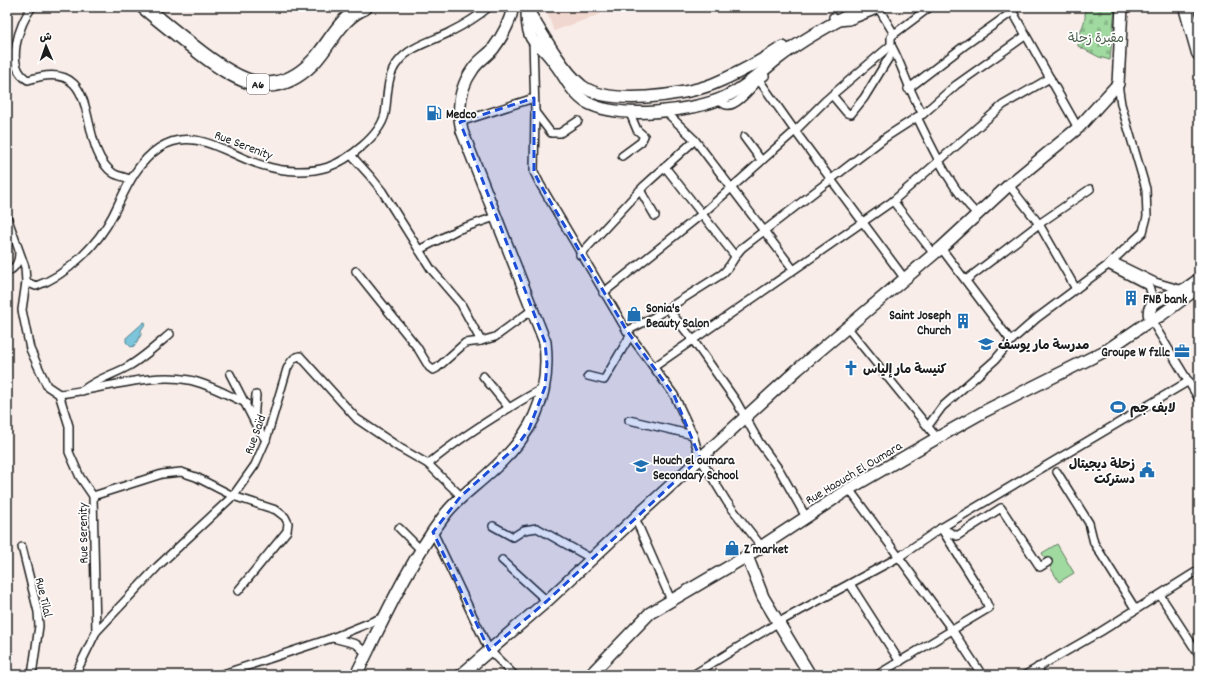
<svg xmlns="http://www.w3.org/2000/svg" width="1206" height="682" font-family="Dekko,'Playpen Sans Arabic',sans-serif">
	<defs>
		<pattern id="cemetery-stones" width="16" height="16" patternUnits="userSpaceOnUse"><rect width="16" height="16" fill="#a0daa0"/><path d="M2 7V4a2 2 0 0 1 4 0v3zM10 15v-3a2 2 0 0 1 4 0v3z" fill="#89ba89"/></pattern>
	</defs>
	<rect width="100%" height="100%" fill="#f8ede9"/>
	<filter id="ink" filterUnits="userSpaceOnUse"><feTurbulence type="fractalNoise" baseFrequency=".025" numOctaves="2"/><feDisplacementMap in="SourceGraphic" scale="8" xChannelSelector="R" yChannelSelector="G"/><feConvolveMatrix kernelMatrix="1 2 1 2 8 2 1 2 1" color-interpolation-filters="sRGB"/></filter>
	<g filter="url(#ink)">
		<path fill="#f0d7cf" d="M545 7H599L601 14 554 31Z"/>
		<path fill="url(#cemetery-stones)" stroke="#5e7b5e" d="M1084 7H1115L1110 60 1099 57 1078 46C1077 32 1089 22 1084 7Z"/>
		<path fill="#a0daa0" stroke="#5e7b5e" d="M1057 544 1074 573 1059 582 1042 553Z"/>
		<path fill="#7bc5db" stroke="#55818f" d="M144 322 146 323 141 330V335L134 346 131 347 126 342V338Z"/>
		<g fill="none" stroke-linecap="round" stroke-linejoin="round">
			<g stroke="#1c1c1c" stroke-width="10">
				<g id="street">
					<path d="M32 7C19 24 4 67 28 80 106 54 74 145 113 173 117 176 125 177 130 179"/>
					<path d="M881 7 879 9 894 34"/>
					<path d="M1010 7 1078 128"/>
					<path d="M833 17 837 22 849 21 879 9"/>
					<path d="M533 40 535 112 534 172 540 184 627 331 674 395 693 435 700 458 727 502 762 547"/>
					<path d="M892 47C904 69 909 93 923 114"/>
					<path d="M908 89 964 46 1012 12"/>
					<path d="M832 95 847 113 851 114 864 98 893 51"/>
					<path d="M718 100C720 102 724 104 726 105 736 108 752 87 759 80"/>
					<path d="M665 111 695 140 793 269"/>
					<path d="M535 112 551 133H560L578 121"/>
					<path d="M917 117 923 114 956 85 1025 36"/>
					<path d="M460 122 534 98"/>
					<path d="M744 137 761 160"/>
					<path d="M351 155 370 176 382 191 431 269 461 304 481 341"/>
					<path d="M622 156 641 142 644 136 637 130 629 111"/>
					<path d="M665 167 735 256"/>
					<path d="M1009 185 1039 224 1076 289"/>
					<path d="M640 190 655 216"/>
					<path d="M893 201 934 254"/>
					<path d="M7 217 25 267 26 282 22 310 30 349 47 386 59 394 69 426V452L80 477 93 496 96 632"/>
					<path d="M941 248 1011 341"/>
					<path d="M419 250 457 230 495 217"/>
					<path d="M580 255 644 186 695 140"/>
					<path d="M1112 261 1155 282 1183 290"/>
					<path d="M1108 265 1149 286 1152 296V304"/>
					<path d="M356 271 417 347 429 367 433 370 437 368 465 343 481 341 495 337 532 310"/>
					<path d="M7 272C16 268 19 262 19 252"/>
					<path d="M905 279 795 131 825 101 891 45V37L894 34 930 7"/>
					<path d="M966 280 1039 224 1090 189"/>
					<path d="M26 282 36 286C68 275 98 244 113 215 125 191 135 164 159 148 195 124 230 157 265 166 285 172 309 173 328 167 348 160 380 136 385 114 388 97 386 76 398 62 410 46 433 41 450 32 464 25 477 17 489 7"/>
					<path d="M603 293 702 214 795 131 759 80 765 76"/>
					<path d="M668 309 693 340 736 401 759 442 780 471 806 517"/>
					<path d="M1151 320 1199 399"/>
					<path d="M847 327 937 438"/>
					<path d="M627 331 654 317 722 274C732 266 734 255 743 247L886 137 917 117C934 151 950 188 977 214"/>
					<path d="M654 367 893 201 1003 105 1050 78"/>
					<path d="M230 374 257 427 266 440"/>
					<path d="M483 376 509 408"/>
					<path d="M588 376 604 380 630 336"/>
					<path d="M82 391C96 379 113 375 129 366 144 357 157 345 170 334"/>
					<path d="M59 394C99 390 151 372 189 380 209 384 227 395 246 403"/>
					<path d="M629 420 693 435"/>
					<path d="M254 421 256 395"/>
					<path d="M928 426 942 407 995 360 1011 341 1037 318 1108 265 1143 232 1147 217 1146 189 1121 104 1118 84"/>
					<path d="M428 464C464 434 504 410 545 387"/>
					<path d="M1057 472 1089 523 1094 543 1136 610"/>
					<path d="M849 489 953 631 982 675"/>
					<path d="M93 496 162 474 181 472 196 477 233 496 276 510 285 517 288 523 287 531 238 591"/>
					<path d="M635 518 671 600"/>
					<path d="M493 526 513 537 524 530 537 528 592 559"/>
					<path d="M399 528 421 550"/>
					<path d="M941 528 957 536 1001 508 1040 567 1048 562"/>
					<path d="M433 532 489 650 514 675"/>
					<path d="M22 547 38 612 39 626 32 675"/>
					<path d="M502 560 547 601"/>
					<path d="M850 584 900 662"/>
					<path d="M1160 595 1199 655"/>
					<path d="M333 638 356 644 367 654"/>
					<path d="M1038 667 1041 675"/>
					<path d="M75 675 96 632 158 566 233 496 255 465 266 440 287 369C290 363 293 357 300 356L357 419 400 448 428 464 461 496"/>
					<path d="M220 675 332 638 386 616"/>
					<path d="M693 675 779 622 899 557 941 528 1189 381"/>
					<path d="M877 675 989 608 983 595 941 528"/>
					<path d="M1025 675 1100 632 1199 570"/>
				</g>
			</g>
			<g stroke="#1c1c1c" stroke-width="14">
				<g id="secondary">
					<path d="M527 8C527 18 527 32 533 40 536 44 541 47 544 50 551 57 556 65 561 72 568 83 575 95 586 102 618 120 693 112 725 97 745 88 760 73 776 60 803 39 834 22 865 7"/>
					<path d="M527 9C541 32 562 70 582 86 609 106 683 96 713 84 737 74 761 61 783 47"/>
					<path d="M1151 320C1142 300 1171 296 1183 290 1189 287 1194 283 1199 279"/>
					<path d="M747 556 763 597 810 675"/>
					<path d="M356 675C383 621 408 564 444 516 456 499 473 488 488 474 531 437 551 399 545 342L462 131C457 109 460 87 473 69 478 61 487 56 493 49 502 37 510 22 513 7"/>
					<path d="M461 675 547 601 635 518 798 369 941 248 1009 185 1078 128 1118 84 1122 7"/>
					<path d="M590 675 650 613 747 556 849 489 937 438 985 411 1107 350 1151 320 1160 316 1199 287"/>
				</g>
			</g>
			<g stroke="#1c1c1c" stroke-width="17">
				<g id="highway">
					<path d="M144 7C163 23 182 38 201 53 239 82 274 102 313 62 331 43 340 17 365 7"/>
					<path d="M1186 7 1199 53"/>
				</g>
			</g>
			<use href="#street" stroke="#fff" stroke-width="7"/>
			<use href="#secondary" stroke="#fff" stroke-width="11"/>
			<use href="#highway" stroke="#fff" stroke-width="14"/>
		</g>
	</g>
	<path fill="#1d4ed8" fill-opacity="0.2" stroke="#1d4ed8" stroke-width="3" stroke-dasharray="8 5" stroke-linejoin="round" d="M534 98V172L540 184 627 331 674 395 700 458 547 601 489 650 433 532 461 496 516 447 529 429 545 387 547 364 545 342 460 122Z"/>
	<defs>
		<g id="fuel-bare" transform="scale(1.2)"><path d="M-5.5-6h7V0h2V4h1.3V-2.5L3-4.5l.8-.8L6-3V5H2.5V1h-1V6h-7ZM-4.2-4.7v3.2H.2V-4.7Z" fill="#1f6fb2" stroke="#fff" stroke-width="2.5" paint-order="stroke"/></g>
		<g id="building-bare" transform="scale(1.2)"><path d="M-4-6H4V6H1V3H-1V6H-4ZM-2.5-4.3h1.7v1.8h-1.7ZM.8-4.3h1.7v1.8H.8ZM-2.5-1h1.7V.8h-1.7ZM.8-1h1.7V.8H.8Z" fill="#1f6fb2" stroke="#fff" stroke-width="2.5" paint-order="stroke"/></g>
		<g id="shop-bare" transform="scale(1.2)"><path d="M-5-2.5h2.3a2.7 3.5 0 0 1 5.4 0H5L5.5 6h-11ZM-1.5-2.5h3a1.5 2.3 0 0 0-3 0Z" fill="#1f6fb2" stroke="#fff" stroke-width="2.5" paint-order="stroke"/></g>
		<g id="school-bare" transform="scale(1.2)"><path d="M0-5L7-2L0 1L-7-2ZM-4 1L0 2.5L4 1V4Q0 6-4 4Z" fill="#1f6fb2" stroke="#fff" stroke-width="2.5" paint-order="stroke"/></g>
		<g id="office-bare" transform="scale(1.2)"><path d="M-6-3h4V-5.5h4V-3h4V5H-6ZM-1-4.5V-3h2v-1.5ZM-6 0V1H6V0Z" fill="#1f6fb2" stroke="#fff" stroke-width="2.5" paint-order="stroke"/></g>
		<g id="church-bare" transform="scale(1.2)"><path d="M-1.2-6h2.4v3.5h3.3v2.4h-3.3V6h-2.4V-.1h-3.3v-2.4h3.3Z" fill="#1f6fb2" stroke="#fff" stroke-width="2.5" paint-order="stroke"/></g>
		<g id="stadium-bare" transform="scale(1.2)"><path d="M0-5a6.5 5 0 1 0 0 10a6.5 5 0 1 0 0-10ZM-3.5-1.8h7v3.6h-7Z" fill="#1f6fb2" stroke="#fff" stroke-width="2.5" paint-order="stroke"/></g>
		<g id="university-bare" transform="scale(1.2)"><path d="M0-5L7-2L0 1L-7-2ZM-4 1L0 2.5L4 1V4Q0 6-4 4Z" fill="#1f6fb2" stroke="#fff" stroke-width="2.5" paint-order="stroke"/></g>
		<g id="civic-bare" transform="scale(1.2)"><path d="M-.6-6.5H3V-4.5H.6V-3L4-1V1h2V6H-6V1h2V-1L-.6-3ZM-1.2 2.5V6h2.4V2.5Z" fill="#1f6fb2" stroke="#fff" stroke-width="2.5" paint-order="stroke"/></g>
	</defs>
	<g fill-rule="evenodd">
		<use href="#fuel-bare" x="434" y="113"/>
		<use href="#building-bare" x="1131" y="298"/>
		<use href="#shop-bare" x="634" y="314"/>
		<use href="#building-bare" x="963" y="321"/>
		<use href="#school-bare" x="986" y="344"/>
		<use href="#office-bare" x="1182" y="351"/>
		<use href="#church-bare" x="851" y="368"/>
		<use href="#stadium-bare" x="1118" y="407"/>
		<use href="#university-bare" x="641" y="466"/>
		<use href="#civic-bare" x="1147" y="470"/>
		<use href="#shop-bare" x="732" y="548"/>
	</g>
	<g text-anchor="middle" stroke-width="3.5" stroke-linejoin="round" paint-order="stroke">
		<rect fill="#fff" stroke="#606060" stroke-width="1" x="247" y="74" width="22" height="20" rx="3"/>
		<g font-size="12" font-weight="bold" fill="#1c1c1c">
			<text x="258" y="88">A6</text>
		</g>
		<g font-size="13" fill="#4a5e4a" stroke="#fff">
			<text x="1096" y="42">مقبرة زحلة</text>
		</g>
		<g font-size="13" font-weight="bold" fill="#1c1c1c" stroke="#fff" text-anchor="start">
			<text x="446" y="118">Medco</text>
			<text x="1143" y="303">FNB bank</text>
			<text x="646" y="312">Sonia's<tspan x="646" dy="15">Beauty Salon</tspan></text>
			<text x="951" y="319" text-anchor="end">Saint Joseph<tspan x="951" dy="15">Church</tspan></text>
			<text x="998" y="349">مدرسة مار يوسف</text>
			<text x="1170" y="356" text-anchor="end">Groupe W fzllc</text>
			<text x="863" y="373">كنيسة مار إلياس</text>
			<text x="1130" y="412">لابف جم</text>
			<text x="653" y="464">Houch el oumara<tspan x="653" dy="15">Secondary School</tspan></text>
			<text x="1135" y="468" text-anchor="end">زحلة ديجيتال<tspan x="1135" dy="15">دستركت</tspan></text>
			<text x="744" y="553">Z market</text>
		</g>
		<g font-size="13" fill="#1c1c1c" stroke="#fff">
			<text transform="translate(244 144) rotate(21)" y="5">Rue Serenity</text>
			<text transform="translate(254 434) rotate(-70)" y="5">Rue Saïd</text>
			<text transform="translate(853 472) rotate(-31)" y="5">Rue Haouch El Oumara</text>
			<text transform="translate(82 533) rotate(-91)" y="5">Rue Serenity</text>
			<text transform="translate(45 597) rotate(77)" y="5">Rue Tilal</text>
		</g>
	</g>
	<rect width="1206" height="682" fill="none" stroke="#fff" stroke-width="24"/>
	<rect x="12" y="12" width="1182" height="658" fill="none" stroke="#1c1c1c" stroke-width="1.5" filter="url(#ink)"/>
	<g transform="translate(46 46) rotate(358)" stroke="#ffffff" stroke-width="3" paint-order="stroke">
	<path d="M0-3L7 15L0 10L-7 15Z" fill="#1c1c1c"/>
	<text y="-6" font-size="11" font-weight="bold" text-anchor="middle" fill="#1c1c1c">ش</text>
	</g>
</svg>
